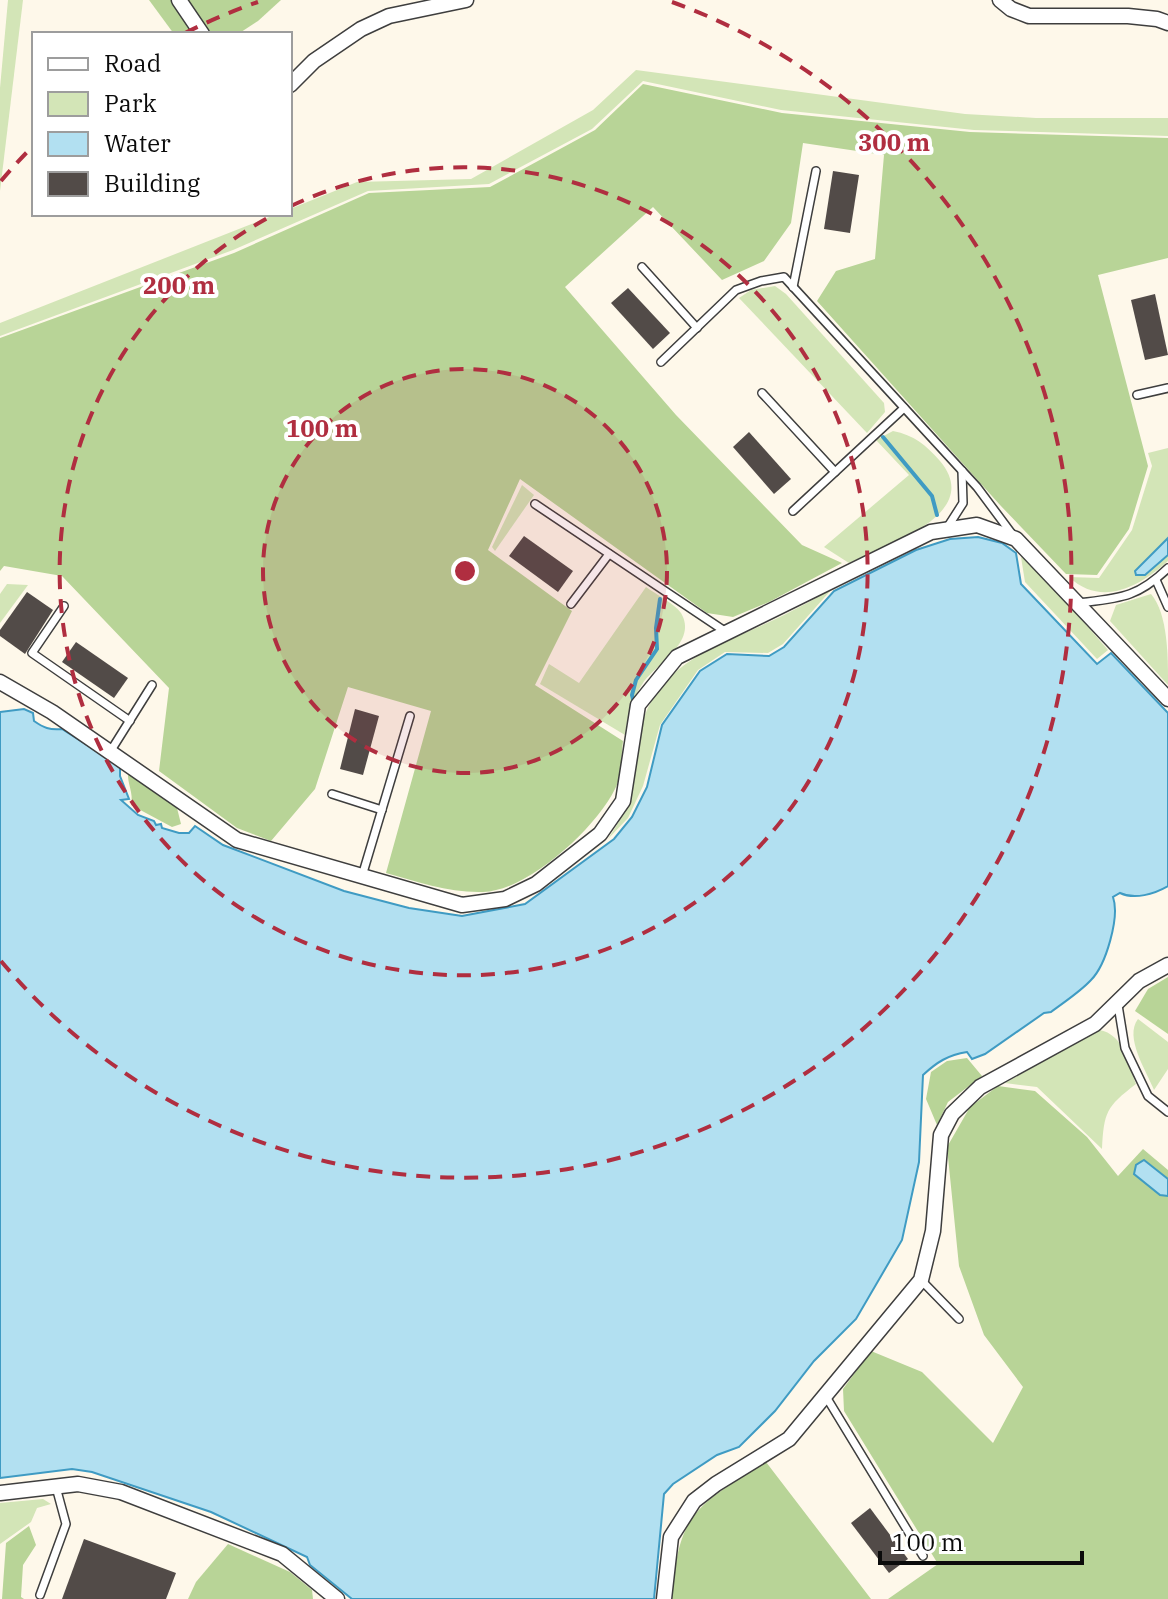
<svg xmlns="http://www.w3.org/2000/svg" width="1168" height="1599" font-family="'IBM Plex Serif',serif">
	<rect width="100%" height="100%" fill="#fef8ea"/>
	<g fill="#d3e5b7">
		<path d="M8 0H23L0 191V88Z"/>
		<path d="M636 70 965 114 1036 118H1168V136L974 130 781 110 643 81 592 129 489 184 368 191 233 250 0 336V323L277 214H290V209L357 182 471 179 593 110Z"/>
		<path d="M775 286 786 294 884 403 885 412 867 433 739 298 751 290Z"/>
		<path d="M893 431C914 435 926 445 940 461 985 515 885 545 849 563L824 547 909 475 876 440Z"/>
		<path d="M1168 448V561C1140 586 1102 608 1069 577L1099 578 1132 530 1152 466 1148 453Z"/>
		<path d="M522 485 534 495 495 551 492 547Z"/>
		<path d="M1021 557 1033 564 1108 650 1097 659 1025 582Z"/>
		<path d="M7 584 28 585 0 623V594Z"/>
		<path d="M646 587C655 594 674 603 681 613 698 642 657 663 643 683 632 699 627 717 625 735L540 684 549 664 579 683Z"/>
		<path d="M832 589 783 644 768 653 725 652 698 670 660 725 643 786 628 818 608 839C617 825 626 811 631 795 638 770 635 741 644 717 668 655 731 642 784 615 800 607 816 598 832 589Z"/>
		<path d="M1151 594C1168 614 1168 656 1168 685L1110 621 1116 605Z"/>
		<path d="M1138 1019 1168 1042V1069L1154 1090C1146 1070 1124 1037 1138 1019Z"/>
		<path d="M1099 1030C1124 1034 1128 1063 1136 1084 1106 1107 1104 1112 1102 1149L1037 1087 1005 1083Z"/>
		<path d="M43 1499 51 1504 37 1508 31 1522 0 1544V1503Z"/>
	</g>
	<g fill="#b8d497">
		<path d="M149 0H281L258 21 238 34H174Z"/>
		<path d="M643 84 782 113 970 132 1168 138V258L1098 275 1148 466 1129 529 1097 575 1066 574 1000 505 817 301 836 271 875 259 884 155 803 143 791 223 764 261 722 280 653 207 565 287 676 415 802 545 842 563 769 602 733 617 707 613 520 479 488 550 572 611 535 685 623 741C621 755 622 776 615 789 596 828 528 891 483 892 449 893 418 882 386 873L431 711 348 687 315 789 271 841 237 828 159 771 169 688 62 576 4 566 0 571V338L234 253 369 193 490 187 595 130Z"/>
		<path d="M128 772 177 808 181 824 172 827 131 805C134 793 127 784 128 772Z"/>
		<path d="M1168 977V1034L1135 1011 1148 989Z"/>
		<path d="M967 1058 982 1076 948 1102 937 1125 926 1099 931 1072 947 1061Z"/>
		<path d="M998 1086 1035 1091 1087 1137 1118 1176 1143 1149 1168 1170V1599H888L938 1564 844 1411 843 1389 871 1351 922 1372 993 1443 1023 1387 984 1335 959 1266 947 1147 970 1107Z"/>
		<path d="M766 1462 871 1599H672C678 1511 697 1506 766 1462Z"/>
		<path d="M29 1526 36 1545 23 1565 21 1597 24 1599H2L6 1543Z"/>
		<path d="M228 1544 290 1572 312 1590 313 1599H188L196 1582Z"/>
	</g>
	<g fill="#b2e0f1" stroke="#3f9bc3" stroke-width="2">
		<path d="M978 537 1002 543 1016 553 1021 584 1097 664 1111 653 1168 713V886C1154 894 1135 900 1120 893L1113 897C1120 917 1106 965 1091 980 1080 992 1064 1002 1051 1012L1044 1013 985 1054 972 1059 967 1052C948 1055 937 1062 923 1075L919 1162 902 1240 856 1319 814 1361 775 1411 739 1447 717 1455 673 1484 664 1494 654 1599H352L310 1565 307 1557 211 1512 92 1472 72 1469 0 1478V712L24 709 33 713 34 721C44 728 49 730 62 729L120 766V776L129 799 121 800 138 815 154 821 156 825 161 824 162 828 179 833H189L195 826 223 845 344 891 409 908 462 916 525 904 614 839 632 817 647 787 662 725 700 671 727 654 769 656 784 647 834 591 916 550 950 539Z"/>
		<path d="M1168 538V555L1145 575H1136L1135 571Z"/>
		<path d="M1144 1160 1168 1179V1196L1160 1195 1134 1174 1136 1165Z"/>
	</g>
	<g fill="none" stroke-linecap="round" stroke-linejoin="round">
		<g stroke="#3f9bc3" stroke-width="4">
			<path d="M883 437 932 496 937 515"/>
			<path d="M634 703 632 695 636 680 657 649 656 628 660 599"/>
		</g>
	</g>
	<g fill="#524b48">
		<path d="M833 171 859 175 850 233 824 229Z"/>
		<path d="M628 288 670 333 653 349 611 303Z"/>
		<path d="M1155 294 1168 355 1145 360 1131 300Z"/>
		<path d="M749 432 791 479 774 494 733 447Z"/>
		<path d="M524 536 573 571 558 592 509 556Z"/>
		<path d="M27 592 53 610 25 654 0 636V630Z"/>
		<path d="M76 642 128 678 114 698 62 662Z"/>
		<path d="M355 709 379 716 363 775 340 769Z"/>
		<path d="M870 1508 908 1559 889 1573 851 1523Z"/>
		<path d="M84 1539 176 1573 166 1599H62Z"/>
	</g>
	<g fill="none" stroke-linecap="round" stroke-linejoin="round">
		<g stroke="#3e3e3e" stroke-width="10">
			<g id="service">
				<path d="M642 267 697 328"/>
				<path d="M793 287 816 171"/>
				<path d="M661 362 736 290 761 281 784 277 977 487 1012 534"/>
				<path d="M762 393 835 472"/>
				<path d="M1137 395 1168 388"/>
				<path d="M535 504 726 632"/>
				<path d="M793 511 904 408"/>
				<path d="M947 528 963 503 962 471"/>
				<path d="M1156 580 1168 607"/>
				<path d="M1079 603C1120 598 1137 598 1168 568"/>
				<path d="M571 604 609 554"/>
				<path d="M64 606 32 653 130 721"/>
				<path d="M110 752 152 685"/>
				<path d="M332 794 382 810"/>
				<path d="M362 876 410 716"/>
				<path d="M1118 1005 1125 1048 1148 1096 1168 1112"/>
				<path d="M921 1280 959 1319"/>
				<path d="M825 1395 923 1556"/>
				<path d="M40 1595 66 1524 56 1487"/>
			</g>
		</g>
		<g stroke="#3e3e3e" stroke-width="17">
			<g id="minor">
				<path d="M179 0 202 34"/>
				<path d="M1000 0 1011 9 1029 16H1128L1157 19 1168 23"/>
				<path d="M290 85 314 61 361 29 389 16 466 0"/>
				<path d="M0 682 52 712 237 840 462 905 505 899 536 884 600 834 623 801 638 705 677 657 931 532 977 525 1016 539 1168 699"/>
				<path d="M0 1493 78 1484 121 1492 282 1554 337 1599"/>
				<path d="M664 1599 671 1537 694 1501 716 1484 789 1439 921 1280 933 1231 941 1135 952 1114 980 1087 1095 1024 1139 981 1168 965"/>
			</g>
		</g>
		<use href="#service" stroke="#fff" stroke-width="7"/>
		<use href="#minor" stroke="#fff" stroke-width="14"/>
	</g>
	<circle cx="465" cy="571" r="202" fill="#b02e40" fill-opacity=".12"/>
	<g fill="none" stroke="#b02e40" stroke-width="4" stroke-dasharray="14 10">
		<circle cx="465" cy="571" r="202"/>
		<path d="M291 206A404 404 0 1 1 275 214"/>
		<path d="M1 181A606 606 0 0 1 33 146M185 33A606 606 0 0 1 258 2M672 2A606 606 0 1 1 1 961"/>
	</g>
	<circle cx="465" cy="571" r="12" fill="#b02e40" stroke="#fff" stroke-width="4"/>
	<g font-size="24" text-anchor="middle" font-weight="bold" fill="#b02e40" stroke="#fff" stroke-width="8" stroke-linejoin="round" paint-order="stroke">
		<text x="894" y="151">300 m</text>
		<text x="179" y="294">200 m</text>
		<text x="322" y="437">100 m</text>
	</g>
	<rect x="32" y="32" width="260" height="184" fill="#ffffff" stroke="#9d9d9d" stroke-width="2"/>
	<rect x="48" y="58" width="40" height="12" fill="#ffffff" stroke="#9d9d9d" stroke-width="2"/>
	<text x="104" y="72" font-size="24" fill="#0b0b0b">Road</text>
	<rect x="48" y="92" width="40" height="24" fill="#d3e5b7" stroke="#9d9d9d" stroke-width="2"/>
	<text x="104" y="112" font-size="24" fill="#0b0b0b">Park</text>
	<rect x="48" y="132" width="40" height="24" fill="#b2e0f1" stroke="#9d9d9d" stroke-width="2"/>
	<text x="104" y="152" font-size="24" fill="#0b0b0b">Water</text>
	<rect x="48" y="172" width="40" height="24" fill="#524b48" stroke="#9d9d9d" stroke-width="2"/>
	<text x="104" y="192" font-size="24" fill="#0b0b0b">Building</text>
	<path d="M880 1551v12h202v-12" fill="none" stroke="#0b0b0b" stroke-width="4"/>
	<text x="892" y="1551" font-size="24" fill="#0b0b0b" stroke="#ffffff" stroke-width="6" paint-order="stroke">100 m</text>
</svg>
